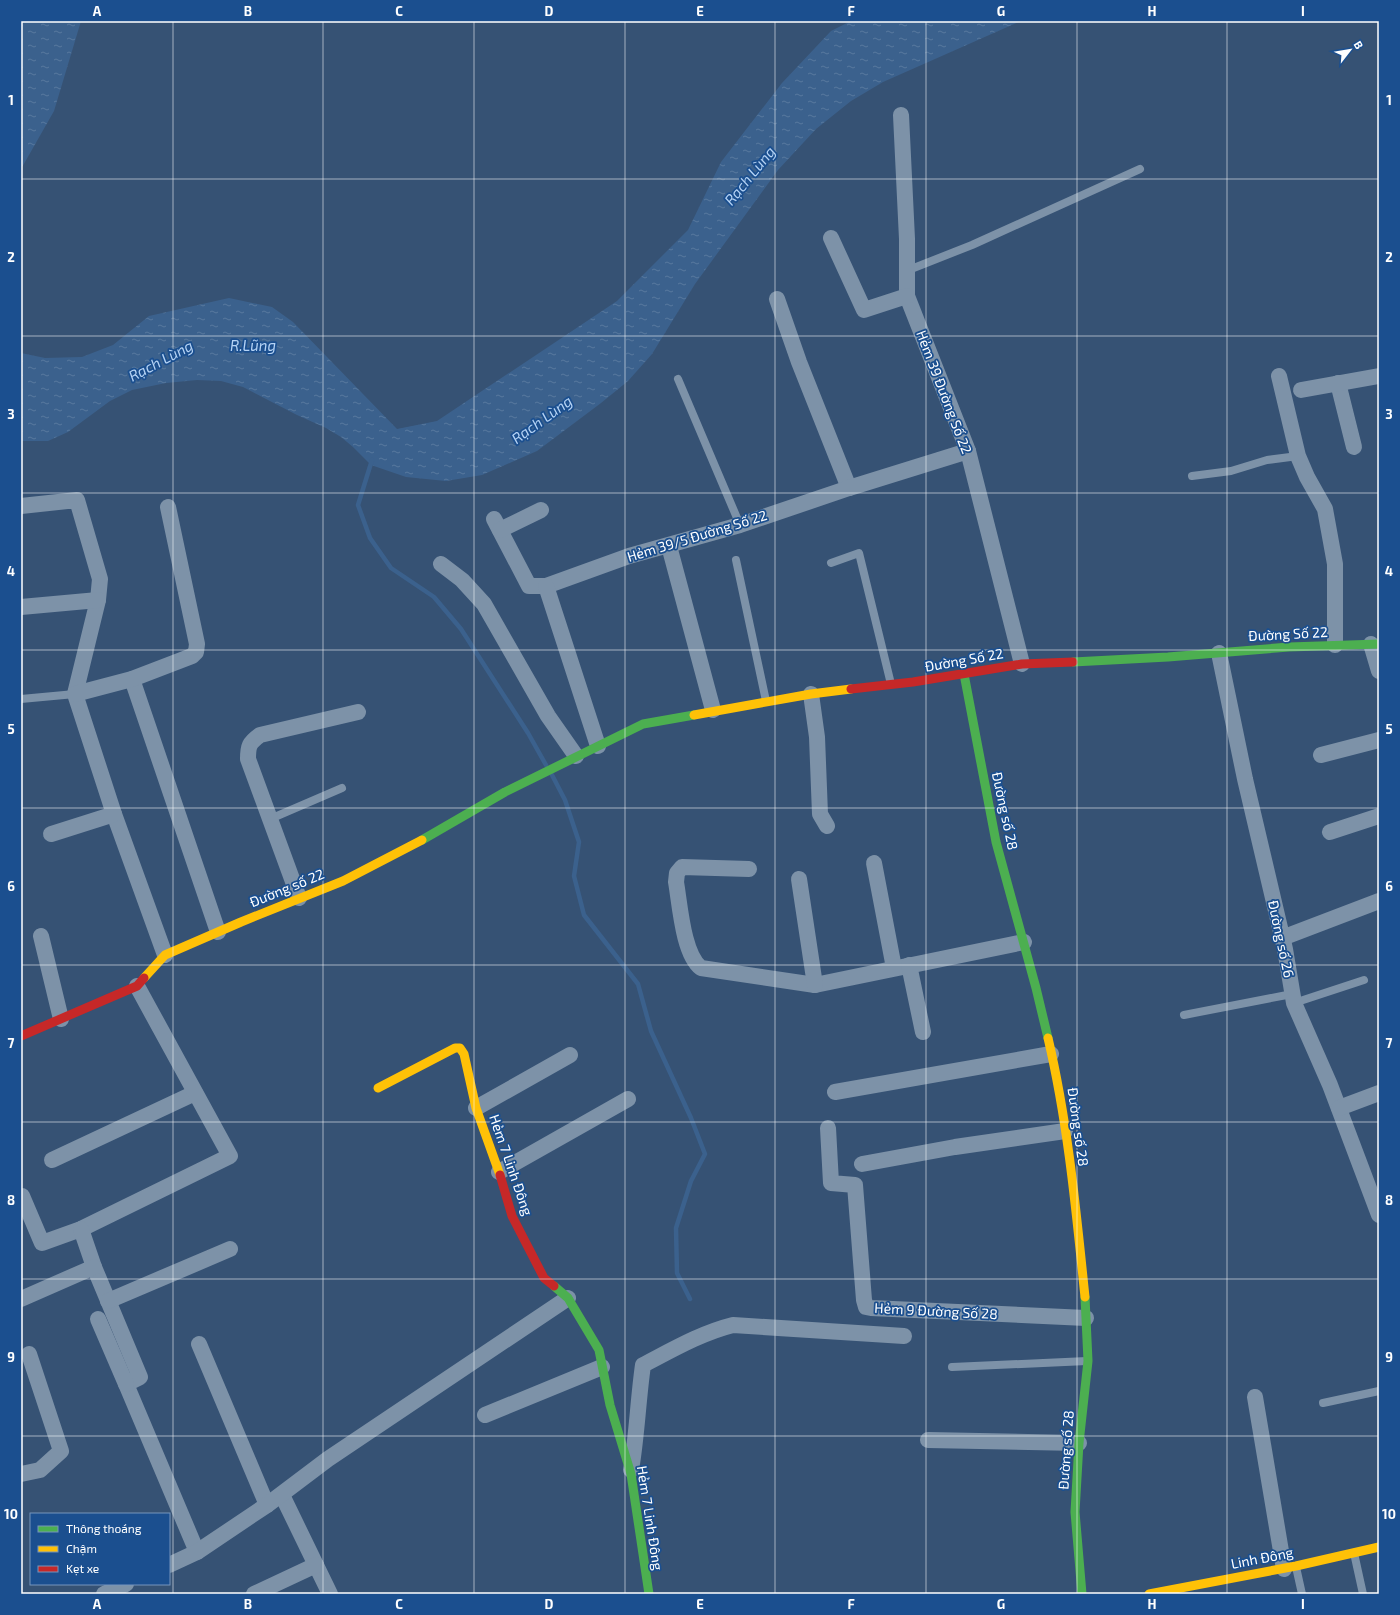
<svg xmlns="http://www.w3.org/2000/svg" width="1400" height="1615" font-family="'Exo 2',sans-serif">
	<defs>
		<pattern id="water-ripples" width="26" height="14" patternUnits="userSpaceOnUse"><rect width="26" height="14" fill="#3b618d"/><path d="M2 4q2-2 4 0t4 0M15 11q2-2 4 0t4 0" fill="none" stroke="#58799e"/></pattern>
	</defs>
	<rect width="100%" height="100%" fill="#365274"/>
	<g fill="url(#water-ripples)">
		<path d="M21 21H81L54 111 21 169Z"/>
		<path d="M851 21H1021L883 82 851 101 816 129 778 170 695 284 652 354 628 381 601 403 537 451 482 475 446 481 406 477 371 465 353 447 341 437 326 428 297 415 243 387 221 381 197 380 166 383 132 390 110 401 68 432 48 441H21V353L45 358 82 357 113 345 149 316 229 298 272 307 293 322 397 429 437 421 617 301 688 230 721 162 782 83 831 31Z"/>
	</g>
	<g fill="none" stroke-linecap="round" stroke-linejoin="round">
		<g stroke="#3b618d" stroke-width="4.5">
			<path d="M372 460 358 505 370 538 391 568 434 597 461 629 528 733 546 765"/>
			<path d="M552 775 565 800 579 842 574 876 584 915 638 984 651 1031 691 1118 705 1154 691 1181 676 1228 677 1273 690 1299"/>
		</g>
		<g stroke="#7d92a8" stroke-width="8">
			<path d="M906 271 972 245 1140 169"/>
			<path d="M678 379 740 525"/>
			<path d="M1192 476 1231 471 1267 460 1298 456"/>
			<path d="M736 560 766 701"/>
			<path d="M831 563 859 553 891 684"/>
			<path d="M21 699 75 694"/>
			<path d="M270 819 342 788"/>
			<path d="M1294 1003 1364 980"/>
			<path d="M1184 1015 1292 994"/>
			<path d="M952 1367 1087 1361"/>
			<path d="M1323 1403 1379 1391"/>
			<path d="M1354 1553 1363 1594"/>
			<path d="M1296 1567 1302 1594"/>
		</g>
		<g stroke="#7d92a8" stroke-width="16">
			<path d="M901 115 907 239V296L968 451 1022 664"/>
			<path d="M831 238 864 310 907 296"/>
			<path d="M777 299 799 362 849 488"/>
			<path d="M1279 376 1298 456 1307 477 1325 509 1335 564V645"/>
			<path d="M1338 383 1354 447"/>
			<path d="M1301 390 1379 376"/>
			<path d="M21 506 77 500 100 579 98 600 75 694 114 814 165 955"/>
			<path d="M494 519 529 586H546L629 556 740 525 849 488 968 451"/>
			<path d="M500 530 541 510"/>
			<path d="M669 546 713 710"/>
			<path d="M441 564 462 580 484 604 548 716 576 756"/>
			<path d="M546 586 598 746"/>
			<path d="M21 607 98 600"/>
			<path d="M1371 644 1379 671"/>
			<path d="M1219 653 1245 779 1285 949 1294 1003 1330 1085 1379 1215"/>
			<path d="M132 679 218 932"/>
			<path d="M75 694 132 679 192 656 196 652 197 644 168 507"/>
			<path d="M811 694 817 737 820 814 827 826"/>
			<path d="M1321 755 1379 740"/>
			<path d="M1330 832 1379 816"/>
			<path d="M51 834 114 814"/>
			<path d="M874 863 894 968"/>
			<path d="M749 869 682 867 677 873 676 882C680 905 683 954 701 968L815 985 1024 942"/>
			<path d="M799 879 815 985"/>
			<path d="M299 898 248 759C248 746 249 743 260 735L358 712"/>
			<path d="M41 936 61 1019"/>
			<path d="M1282 938 1379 901"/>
			<path d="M909 965 923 1032"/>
			<path d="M835 1092 1051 1054"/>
			<path d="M476 1108 570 1055"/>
			<path d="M1339 1108 1379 1093"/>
			<path d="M828 1128 831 1183 855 1185 864 1300 866 1307 871 1308 1086 1318"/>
			<path d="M52 1160 195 1093"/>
			<path d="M862 1164 955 1147 1065 1131"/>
			<path d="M499 1172 628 1099"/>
			<path d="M22 1196 42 1243 81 1229 230 1156 137 986"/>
			<path d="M81 1229 94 1267 140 1377 126 1384 197 1552"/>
			<path d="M21 1299 94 1267"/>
			<path d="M108 1301 230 1249"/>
			<path d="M98 1319 126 1384"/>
			<path d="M199 1344 267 1505"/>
			<path d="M1255 1397 1284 1569"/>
			<path d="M485 1415 602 1367"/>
			<path d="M928 1440 1079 1443"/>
			<path d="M631 1470C637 1435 638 1400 643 1365 672 1350 701 1333 733 1325L904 1336"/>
			<path d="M21 1474 40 1470 61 1451 29 1354"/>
			<path d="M282 1495 330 1594"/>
			<path d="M169 1565 197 1552 267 1505 328 1459 568 1298"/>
			<path d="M104 1594 126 1584"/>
			<path d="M254 1594 316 1565"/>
		</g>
		<g stroke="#4caf50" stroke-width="9">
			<path d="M1073 662 1168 657 1289 647 1379 644"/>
			<path d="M964 674 996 842 1036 988 1048 1038"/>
			<path d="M422 840 505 792 643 724 694 715"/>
			<path d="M554 1286 568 1298 599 1350 610 1405 631 1474 649 1594"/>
			<path d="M1082 1594 1075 1512 1079 1443 1088 1361 1085 1297"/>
		</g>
		<g stroke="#ffc107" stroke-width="9">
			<path d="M694 715 811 694 851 689"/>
			<path d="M144 978 165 955 241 922 343 881 422 840"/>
			<path d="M1048 1038C1068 1123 1076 1210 1085 1297"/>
			<path d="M378 1088 455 1048H460L464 1054 476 1108 500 1175"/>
			<path d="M1149 1594 1296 1566 1379 1547"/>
		</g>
		<g stroke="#c62828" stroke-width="9">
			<path d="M851 689 913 682 1022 664 1073 662"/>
			<path d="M21 1036 137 986 144 978"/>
			<path d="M500 1175 512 1216 544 1278 554 1286"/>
		</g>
	</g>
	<path fill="none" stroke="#fff" stroke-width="1" stroke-opacity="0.55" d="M173 21V1594M323 21V1594M474 21V1594M625 21V1594M775 21V1594M926 21V1594M1077 21V1594M1227 21V1594M21 179H1379M21 336H1379M21 493H1379M21 650H1379M21 808H1379M21 965H1379M21 1122H1379M21 1279H1379M21 1436H1379"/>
	<g text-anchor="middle" stroke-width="3.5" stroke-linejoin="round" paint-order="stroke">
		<g font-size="14" fill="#fff" stroke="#1b4f8f">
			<text transform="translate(944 392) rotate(69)" y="5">Hẻm 39 Đường Số 22</text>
			<text transform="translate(697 536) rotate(-17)" y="5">Hẻm 39/5 Đường Số 22</text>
			<text transform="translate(1288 634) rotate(-3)" y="5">Đường Số 22</text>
			<text transform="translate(964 660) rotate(-10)" y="5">Đường Số 22</text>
			<text transform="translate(1005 811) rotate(78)" y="5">Đường số 28</text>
			<text transform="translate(287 888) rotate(-22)" y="5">Đường số 22</text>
			<text transform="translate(1281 939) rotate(78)" y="5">Đường số 26</text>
			<text transform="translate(1078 1127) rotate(82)" y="5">Đường số 28</text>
			<text transform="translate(511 1165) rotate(71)" y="5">Hẻm 7 Linh Đông</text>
			<text transform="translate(936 1311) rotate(3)" y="5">Hẻm 9 Đường Số 28</text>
			<text transform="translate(1066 1450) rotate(-86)" y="5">Đường số 28</text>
			<text transform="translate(650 1518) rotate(81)" y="5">Hẻm 7 Linh Đông</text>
			<text transform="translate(1262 1558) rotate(-11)" y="5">Linh Đông</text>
		</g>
		<g font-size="15" font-style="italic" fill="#b5d3f5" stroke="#1b4f8f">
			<text transform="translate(750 176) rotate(-51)" y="5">Rạch Lùng</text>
			<text x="253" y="351">R.Lũng</text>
			<text transform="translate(161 361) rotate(-28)" y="5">Rạch Lùng</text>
			<text transform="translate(542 420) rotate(-36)" y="5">Rạch Lùng</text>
		</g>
	</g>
	<rect width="1400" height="1615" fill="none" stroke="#1b4f8f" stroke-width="44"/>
	<rect x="30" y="1513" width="140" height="72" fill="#1b4f8f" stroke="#7695bc"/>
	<rect x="38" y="1526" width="20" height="6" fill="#4caf50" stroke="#7695bc"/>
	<text x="66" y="1533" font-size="12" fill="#ffffff">Thông thoáng</text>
	<rect x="38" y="1546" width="20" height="6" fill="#ffc107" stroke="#7695bc"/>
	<text x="66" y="1553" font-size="12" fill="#ffffff">Chậm</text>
	<rect x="38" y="1566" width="20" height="6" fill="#c62828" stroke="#7695bc"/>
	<text x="66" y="1573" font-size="12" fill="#ffffff">Kẹt xe</text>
	<g transform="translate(1350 50) rotate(59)" stroke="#1b4f8f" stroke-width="3" paint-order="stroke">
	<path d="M0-3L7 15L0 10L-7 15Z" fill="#ffffff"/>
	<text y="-6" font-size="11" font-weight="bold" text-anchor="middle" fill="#ffffff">B</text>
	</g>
	<rect x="22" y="22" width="1356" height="1571" fill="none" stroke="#fff" stroke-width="1.5"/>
	<g font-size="13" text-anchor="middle" font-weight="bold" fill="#fff">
		<text x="97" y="16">A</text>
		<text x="248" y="16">B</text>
		<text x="399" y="16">C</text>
		<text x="549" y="16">D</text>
		<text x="700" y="16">E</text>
		<text x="851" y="16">F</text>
		<text x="1001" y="16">G</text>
		<text x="1152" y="16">H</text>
		<text x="1303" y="16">I</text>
		<text x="11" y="105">1</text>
		<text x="1389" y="105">1</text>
		<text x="11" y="262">2</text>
		<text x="1389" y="262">2</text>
		<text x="11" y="419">3</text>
		<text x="1389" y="419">3</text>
		<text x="11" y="576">4</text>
		<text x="1389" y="576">4</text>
		<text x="11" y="734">5</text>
		<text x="1389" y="734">5</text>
		<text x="11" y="891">6</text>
		<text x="1389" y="891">6</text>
		<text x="11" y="1048">7</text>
		<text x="1389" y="1048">7</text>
		<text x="11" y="1205">8</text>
		<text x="1389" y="1205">8</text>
		<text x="11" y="1362">9</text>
		<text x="1389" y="1362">9</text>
		<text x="11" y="1519">10</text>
		<text x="1389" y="1519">10</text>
		<text x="97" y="1609">A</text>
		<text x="248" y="1609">B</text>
		<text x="399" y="1609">C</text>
		<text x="549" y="1609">D</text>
		<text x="700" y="1609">E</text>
		<text x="851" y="1609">F</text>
		<text x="1001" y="1609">G</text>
		<text x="1152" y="1609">H</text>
		<text x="1303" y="1609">I</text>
	</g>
</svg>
